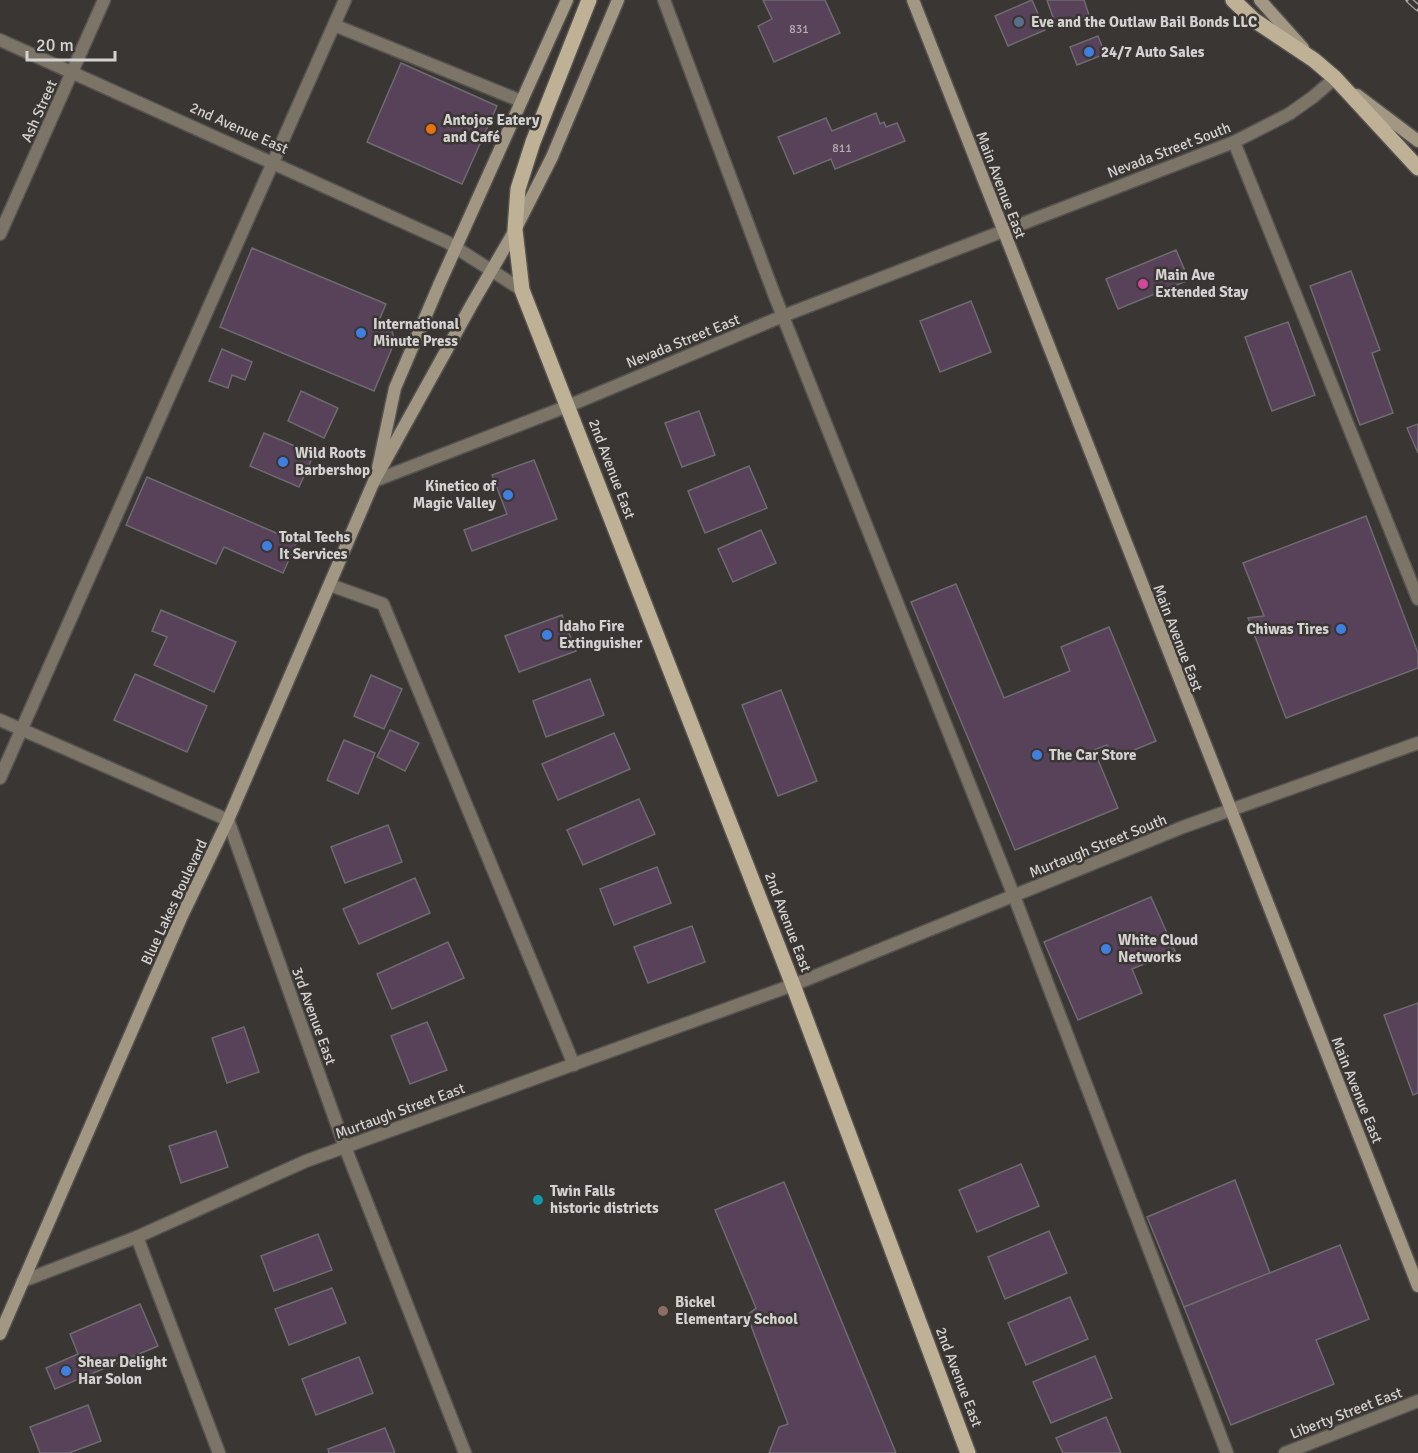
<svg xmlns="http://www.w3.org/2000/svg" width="1418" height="1453" font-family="Signika,sans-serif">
	<rect width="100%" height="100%" fill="#393633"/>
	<g fill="#57425a" stroke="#6e6b6f" stroke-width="1.5">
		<path d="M763 0H825L840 33 774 62 758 26 772 19Z"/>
		<path d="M1032 0 1045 30 1008 46 995 16Z"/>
		<path d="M1047 0H1084L1089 15 1056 26Z"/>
		<path d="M1098 36 1105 54 1077 65 1070 47Z"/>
		<path d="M401 63 497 106 462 184 367 142Z"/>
		<path d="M876 113 880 124 884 122 886 127 897 123 905 141 835 169 831 159 794 174 778 137 826 118 832 131Z"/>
		<path d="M252 248 386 304 378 323 391 328 395 341 374 391 220 327Z"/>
		<path d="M1176 250 1189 280 1118 309 1106 279Z"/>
		<path d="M1351 271 1380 350 1372 353 1393 413 1360 425 1310 286Z"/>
		<path d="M971 301 991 352 940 372 920 321Z"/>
		<path d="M1288 322 1315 395 1272 411 1245 337Z"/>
		<path d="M222 349 252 362 245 380 232 375 228 388 209 381Z"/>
		<path d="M301 391 338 408 324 438 288 421Z"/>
		<path d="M699 411 715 455 682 467 665 423Z"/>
		<path d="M1418 424V453L1407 428Z"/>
		<path d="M264 433 314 454 299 487 250 466Z"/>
		<path d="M534 460 557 519 472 551 464 530 507 514 492 475Z"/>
		<path d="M749 466 767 508 705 533 688 491Z"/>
		<path d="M147 477 297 542 283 573 224 547 216 564 126 525Z"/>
		<path d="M1366 516 1418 653V668L1286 718 1248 618 1264 616 1243 563Z"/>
		<path d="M761 530 776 563 733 582 718 549Z"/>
		<path d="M956 584 1004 698 1070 671 1061 647 1109 627 1156 741 1112 759 1107 745 1094 750 1118 808 1015 850 911 602Z"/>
		<path d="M161 610 236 642 214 692 154 665 167 637 152 631Z"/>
		<path d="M562 615 576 651 519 672 505 636Z"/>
		<path d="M135 674 207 706 187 752 114 720Z"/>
		<path d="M371 675 402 689 384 729 354 716Z"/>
		<path d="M590 679 604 715 546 737 533 701Z"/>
		<path d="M781 690 817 781 778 796 742 705Z"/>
		<path d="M390 730 419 743 405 771 377 757Z"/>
		<path d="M614 733 630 769 558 800 542 764Z"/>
		<path d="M344 740 375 753 358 794 327 780Z"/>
		<path d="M639 799 655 834 583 865 567 830Z"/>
		<path d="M388 825 402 862 345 883 331 847Z"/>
		<path d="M657 867 671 903 614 925 600 889Z"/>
		<path d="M415 878 430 913 359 944 343 909Z"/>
		<path d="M1151 897 1175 951 1132 969 1142 993 1078 1020 1044 942Z"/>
		<path d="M692 926 705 962 648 983 634 947Z"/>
		<path d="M448 942 464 978 392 1009 377 974Z"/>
		<path d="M1418 1003V1093L1413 1095 1384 1015Z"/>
		<path d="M427 1022 447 1070 410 1084 391 1036Z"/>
		<path d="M244 1027 259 1072 227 1083 212 1038Z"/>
		<path d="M216 1131 228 1167 181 1183 169 1146Z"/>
		<path d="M1021 1164 1039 1206 977 1232 959 1190Z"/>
		<path d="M1235 1180 1270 1273 1184 1307 1147 1217Z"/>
		<path d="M784 1182 896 1453H769L779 1427 788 1424 747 1315 756 1308 715 1210Z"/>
		<path d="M1049 1231 1067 1273 1005 1299 988 1257Z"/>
		<path d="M318 1234 332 1270 274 1291 261 1256Z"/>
		<path d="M1340 1245 1369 1319 1316 1340 1334 1384 1231 1425 1184 1307Z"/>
		<path d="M332 1288 346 1323 289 1345 275 1309Z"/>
		<path d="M1070 1297 1088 1339 1026 1365 1008 1323Z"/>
		<path d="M140 1304 158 1346 55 1389 46 1368 78 1354 70 1334Z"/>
		<path d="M1095 1356 1112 1398 1051 1423 1033 1382Z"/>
		<path d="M359 1357 373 1393 316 1415 302 1379Z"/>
		<path d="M88 1405 101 1441 69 1453H40L30 1427Z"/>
		<path d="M1106 1417 1121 1453H1063L1056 1438Z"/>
		<path d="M385 1428 395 1453H329L328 1449Z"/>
	</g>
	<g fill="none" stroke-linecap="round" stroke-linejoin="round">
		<g stroke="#55524f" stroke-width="15">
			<g id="lane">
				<path d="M664 0 774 294 1014 896 1227 1453"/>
				<path d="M334 25 521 101"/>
				<path d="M1234 142 1418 599"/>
				<path d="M330 585 383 604 574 1065"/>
				<path d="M0 778 345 0"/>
				<path d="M137 1237 219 1453"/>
			</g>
		</g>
		<g stroke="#55524f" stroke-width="15">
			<g id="street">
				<path d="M0 40 447 242 522 290"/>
				<path d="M0 234 104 0"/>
				<path d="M374 481 568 406 783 316 1234 142 1289 114 1313 97 1335 78"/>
				<path d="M0 720 228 820 345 1147 465 1453"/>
				<path d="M23 1281 137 1237 306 1161 793 985 1183 827 1418 743"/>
				<path d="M1285 1453 1418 1401"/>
			</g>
		</g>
		<g stroke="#55524f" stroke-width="15">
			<g id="secondary">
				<path d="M913 0 1418 1286"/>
				<path d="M1260 0 1303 48"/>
				<path d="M1357 95 1418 141"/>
				<path d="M378 468 395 388 439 285 567 0"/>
				<path d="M0 1334 181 918 228 820 374 481 472 304 515 230 552 157 618 0"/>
			</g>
		</g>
		<g stroke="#55524f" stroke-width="18">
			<g id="primary">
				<path d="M589 0 533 142 518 189 515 230 522 290 793 985 968 1453"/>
				<path d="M1233 0 1254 20 1314 60 1335 78 1418 168"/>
			</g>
		</g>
		<use href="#lane" stroke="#7b7467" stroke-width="12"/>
		<use href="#street" stroke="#7b7467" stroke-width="12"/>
		<use href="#secondary" stroke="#a19782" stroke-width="12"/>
		<use href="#primary" stroke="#beb196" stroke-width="15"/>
		<g stroke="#aba9a7" stroke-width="7">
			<path id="rail" d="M1409 0 1418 8"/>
		</g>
		<use href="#rail" stroke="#393633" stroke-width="4.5" stroke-dasharray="14" stroke-linecap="butt"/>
	</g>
	<circle fill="#5c6f8a" stroke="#393633" stroke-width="2" cx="1019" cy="22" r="6"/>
	<g fill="#3f7fe0" stroke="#393633" stroke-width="2">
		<circle cx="1089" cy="52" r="6"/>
		<circle cx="361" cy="333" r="6"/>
		<circle cx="283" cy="462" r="6"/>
		<circle cx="508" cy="495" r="6"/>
		<circle cx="267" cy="546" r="6"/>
		<circle cx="1341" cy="629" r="6"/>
		<circle cx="547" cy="635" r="6"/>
		<circle cx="1037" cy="755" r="6"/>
		<circle cx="1106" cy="949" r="6"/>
		<circle cx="66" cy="1371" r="6"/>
	</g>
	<circle fill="#e8710a" stroke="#393633" stroke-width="2" cx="431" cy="129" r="6"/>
	<circle fill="#d1479c" stroke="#393633" stroke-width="2" cx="1143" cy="284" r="6"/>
	<circle fill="#0f9aa8" stroke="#393633" stroke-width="2" cx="538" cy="1200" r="6"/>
	<circle fill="#8d6e63" stroke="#393633" stroke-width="2" cx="663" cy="1311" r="6"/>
	<g text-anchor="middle" stroke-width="5" stroke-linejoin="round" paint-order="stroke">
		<g font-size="12" fill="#b5aeb2">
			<text x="799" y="33">831</text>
			<text x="842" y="152">811</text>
		</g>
		<g font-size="15" font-weight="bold" fill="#d4d2d0" stroke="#393633" text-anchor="start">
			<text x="1031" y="27">Eve and the Outlaw Bail Bonds LLC</text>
			<text x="1101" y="57">24/7 Auto Sales</text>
			<text x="443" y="125">Antojos Eatery<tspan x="443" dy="17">and Café</tspan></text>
			<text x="1155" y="280">Main Ave<tspan x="1155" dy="17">Extended Stay</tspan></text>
			<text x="373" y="329">International<tspan x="373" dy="17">Minute Press</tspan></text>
			<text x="295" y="458">Wild Roots<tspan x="295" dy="17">Barbershop</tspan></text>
			<text x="496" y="491" text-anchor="end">Kinetico of<tspan x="496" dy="17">Magic Valley</tspan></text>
			<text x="279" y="542">Total Techs<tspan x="279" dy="17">It Services</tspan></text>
			<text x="559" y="631">Idaho Fire<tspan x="559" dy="17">Extinguisher</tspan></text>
			<text x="1329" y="634" text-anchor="end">Chiwas Tires</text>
			<text x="1049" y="760">The Car Store</text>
			<text x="1118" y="945">White Cloud<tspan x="1118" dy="17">Networks</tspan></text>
			<text x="550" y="1196">Twin Falls<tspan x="550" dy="17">historic districts</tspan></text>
			<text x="675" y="1307">Bickel<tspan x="675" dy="17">Elementary School</tspan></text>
			<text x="78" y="1367">Shear Delight<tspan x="78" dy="17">Har Solon</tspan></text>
		</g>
		<g font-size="15" fill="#d4d2d0" stroke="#393633">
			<text transform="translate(39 111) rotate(-66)" y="5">Ash Street</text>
			<text transform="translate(239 128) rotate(24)" y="5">2nd Avenue East</text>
			<text transform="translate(1169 150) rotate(-21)" y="5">Nevada Street South</text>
			<text transform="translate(1001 185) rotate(69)" y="5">Main Avenue East</text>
			<text transform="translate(683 341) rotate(-22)" y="5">Nevada Street East</text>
			<text transform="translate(612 469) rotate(69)" y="5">2nd Avenue East</text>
			<text transform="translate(1178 638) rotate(69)" y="5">Main Avenue East</text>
			<text transform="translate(1098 846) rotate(-22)" y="5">Murtaugh Street South</text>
			<text transform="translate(174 902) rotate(-65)" y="5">Blue Lakes Boulevard</text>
			<text transform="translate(788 922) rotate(69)" y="5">2nd Avenue East</text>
			<text transform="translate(314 1016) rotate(70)" y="5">3rd Avenue East</text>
			<text transform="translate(1357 1090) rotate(68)" y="5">Main Avenue East</text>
			<text transform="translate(400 1111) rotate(-20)" y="5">Murtaugh Street East</text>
			<text transform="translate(959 1377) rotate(69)" y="5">2nd Avenue East</text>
			<text transform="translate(1346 1413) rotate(-21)" y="5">Liberty Street East</text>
		</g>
	</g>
	<path d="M27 51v9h88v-9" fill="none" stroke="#d4d2d0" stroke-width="3"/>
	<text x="36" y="51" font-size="18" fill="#d4d2d0" stroke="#393633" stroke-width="4.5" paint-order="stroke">20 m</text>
</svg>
